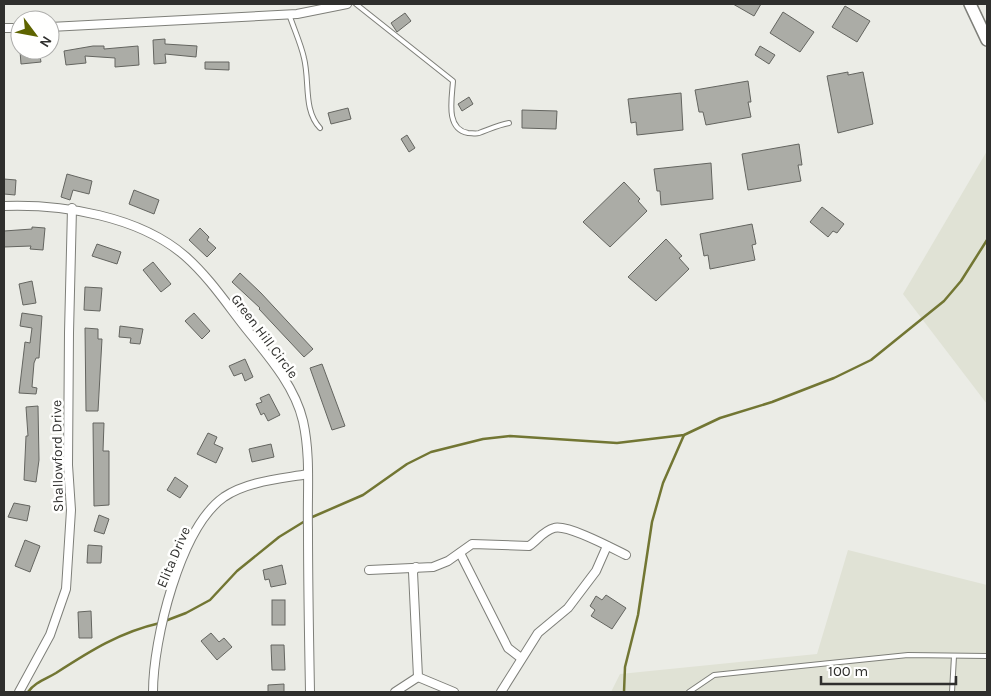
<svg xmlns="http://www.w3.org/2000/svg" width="991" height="696" font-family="Karla,sans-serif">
	<rect width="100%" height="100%" fill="#ebece6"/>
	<g fill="#e0e2d5">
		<path d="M987 151V404L903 294Z"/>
		<path d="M848 550 987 585V692H611L620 674 817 654Z"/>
	</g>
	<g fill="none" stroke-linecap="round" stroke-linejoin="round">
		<g stroke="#727633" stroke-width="2.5">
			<path d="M310 518 363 495 407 464 431 452 483 439 510 436 617 443 684 435 720 418 772 402 834 378 871 360 944 301 961 281 987 240"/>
			<path d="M165 621 186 613 210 600 237 571 279 537 305 521"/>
			<path d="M28 692C35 682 46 679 56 673 90 651 120 632 160 623"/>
			<path d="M624 692 625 667 638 615 652 522 663 483 684 435"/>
		</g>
	</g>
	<g fill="#abaca6" stroke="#646560">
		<path d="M733 4H761L754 16Z"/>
		<path d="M845 6 870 21 857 42 832 27Z"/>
		<path d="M783 12 814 32 800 52 770 33Z"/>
		<path d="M405 13 411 21 397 32 391 23Z"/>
		<path d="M165 39V44L197 46 196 57 165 54 166 63 154 64 153 40Z"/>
		<path d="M93 46H104V49L138 46 139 65 115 67V58L85 56 86 63 66 65 64 51Z"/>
		<path d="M760 46 775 55 769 64 755 55Z"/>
		<path d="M39 50 41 62 21 64 20 51Z"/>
		<path d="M205 62H229V70L205 69Z"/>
		<path d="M848 72V75L863 72 873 124 838 133 827 76Z"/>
		<path d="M748 81 751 102H748L751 117 706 125 703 112H699L695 90Z"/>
		<path d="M681 93 683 130 637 135 636 122 631 123 628 99Z"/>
		<path d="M469 97 473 104 462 111 458 104Z"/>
		<path d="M348 108 351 119 331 124 328 113Z"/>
		<path d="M522 110 557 111 556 129 522 128Z"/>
		<path d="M407 135 415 148 409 152 401 139Z"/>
		<path d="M799 144 802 165H798L801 181 748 190 742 154Z"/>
		<path d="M711 163 713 199 661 205 660 191H657L654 169Z"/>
		<path d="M67 174 92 181 89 194 73 190 70 200 61 197Z"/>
		<path d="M4 179 16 180 15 195 4 194Z"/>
		<path d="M624 182 640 199 638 201 647 211 610 247 583 222Z"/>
		<path d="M134 190 159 200 154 214 129 204Z"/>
		<path d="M822 207 844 224 837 233 833 231 828 237 810 222Z"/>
		<path d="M752 224 756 244 752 245 755 260 710 269 708 255 704 256 700 234Z"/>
		<path d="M32 227 45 228 43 250 30 249 31 246 4 247V231L32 229Z"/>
		<path d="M200 228 209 237 207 240 216 248 207 257 189 240Z"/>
		<path d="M666 239 682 256 679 258 689 269 656 301 628 277Z"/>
		<path d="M97 244 121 252 117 264 92 256Z"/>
		<path d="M153 262 171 284 161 292 143 270Z"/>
		<path d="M240 273 261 293 313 349 304 357 259 309 260 308 232 282Z"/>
		<path d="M32 281 36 303 23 305 19 284Z"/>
		<path d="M85 287 102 288 100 311 84 310Z"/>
		<path d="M22 313 42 316 39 358H36L34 363 32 387 37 388 36 394 19 393 25 342 30 343 32 328 20 326Z"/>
		<path d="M194 313 210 331 202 339 185 321Z"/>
		<path d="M120 326 143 329 140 344 130 343 131 338 119 337Z"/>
		<path d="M85 328 98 329V339H102L98 411H86Z"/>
		<path d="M245 359 253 377 245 381 242 373 234 376 229 366Z"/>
		<path d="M322 364 345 426 332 430 310 368Z"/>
		<path d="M269 394 280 415 268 421 264 413 261 415 256 404 262 402 260 398Z"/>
		<path d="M38 406 39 460 36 482 24 480 26 436H28L26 407Z"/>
		<path d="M93 423H104L103 451H109V505L94 506Z"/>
		<path d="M208 433 217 437 214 444 223 448 216 463 197 454Z"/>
		<path d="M271 444 274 457 252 462 249 449Z"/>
		<path d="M175 477 188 486 180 498 167 490Z"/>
		<path d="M14 503 30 506 27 521 8 517Z"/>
		<path d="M99 515 109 519 104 534 94 531Z"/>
		<path d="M25 540 40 546 30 572 15 566Z"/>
		<path d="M88 545 102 546 101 563H87Z"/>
		<path d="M282 565 286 584 271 587 269 579 265 580 263 570Z"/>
		<path d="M606 595 626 608 612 629 591 616 595 610 590 606 596 596 602 600Z"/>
		<rect x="272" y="600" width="13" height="25"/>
		<path d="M91 611 92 638H79L78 612Z"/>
		<path d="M211 633 219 642 224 638 232 647 217 660 201 641Z"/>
		<path d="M271 645H284L285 670H272Z"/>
		<path d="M284 684V692H268V685Z"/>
	</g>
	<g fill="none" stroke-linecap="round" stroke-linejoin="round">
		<g stroke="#7e7f79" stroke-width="6">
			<g id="lane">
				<path d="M356 4 453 81C452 98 445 129 468 133 472 133 476 134 479 133 490 129 498 125 509 123"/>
				<path d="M289 14C294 29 301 44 304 58 310 82 303 110 320 128"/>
				<path d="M689 692 714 675 908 655 987 656"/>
				<path d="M952 692 954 656"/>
			</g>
		</g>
		<g stroke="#7e7f79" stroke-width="10">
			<g id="street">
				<path d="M50 27 297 14 347 4"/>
				<path d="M4 28H20"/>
				<path d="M4 206C63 204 139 216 185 256 210 278 228 306 248 331 270 358 295 387 303 421 311 457 307 493 308 530 308 584 309 638 310 692"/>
				<path d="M460 553 508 648 521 658"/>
				<path d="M416 567 413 572 418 677 454 692"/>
				<path d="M369 570 433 567 448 561 472 544 529 546C538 540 543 531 554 528 567 524 612 548 626 555"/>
				<path d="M19 692 50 635 66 589 71 510 68 465 69 333 72 208"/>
				<path d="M153 692C153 640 180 528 224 497 248 481 280 479 308 474"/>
				<path d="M395 692 418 677"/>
				<path d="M501 692 538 633 568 608 596 571 607 546"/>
			</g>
		</g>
		<g stroke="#7e7f79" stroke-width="14">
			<path id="primary" d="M970 4 987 40"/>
		</g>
		<use href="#lane" stroke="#fff" stroke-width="4"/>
		<use href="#street" stroke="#fff" stroke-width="8"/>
		<use href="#primary" stroke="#fff" stroke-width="11"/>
	</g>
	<g text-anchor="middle" stroke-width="5" stroke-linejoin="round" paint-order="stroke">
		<g font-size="14" fill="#2f2f2d" stroke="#fffffe">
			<text transform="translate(265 336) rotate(53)" y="5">Green Hill Circle</text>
			<text transform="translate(57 456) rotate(-91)" y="5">Shallowford Drive</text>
			<text transform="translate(173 557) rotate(-67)" y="5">Elita Drive</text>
		</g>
	</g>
	<rect width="991" height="696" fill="none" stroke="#2f2f2d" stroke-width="10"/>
	<g transform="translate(35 35) rotate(122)"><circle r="24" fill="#fffffe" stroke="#acacaa"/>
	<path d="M0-4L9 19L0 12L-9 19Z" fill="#5e6400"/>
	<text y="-8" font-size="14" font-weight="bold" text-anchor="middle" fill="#2f2f2d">N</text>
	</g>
	<path d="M821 676v8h135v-8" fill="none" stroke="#2f2f2d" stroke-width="2.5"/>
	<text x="828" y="676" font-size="15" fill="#2f2f2d" stroke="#fffffe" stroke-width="4" paint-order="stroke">100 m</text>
</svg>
